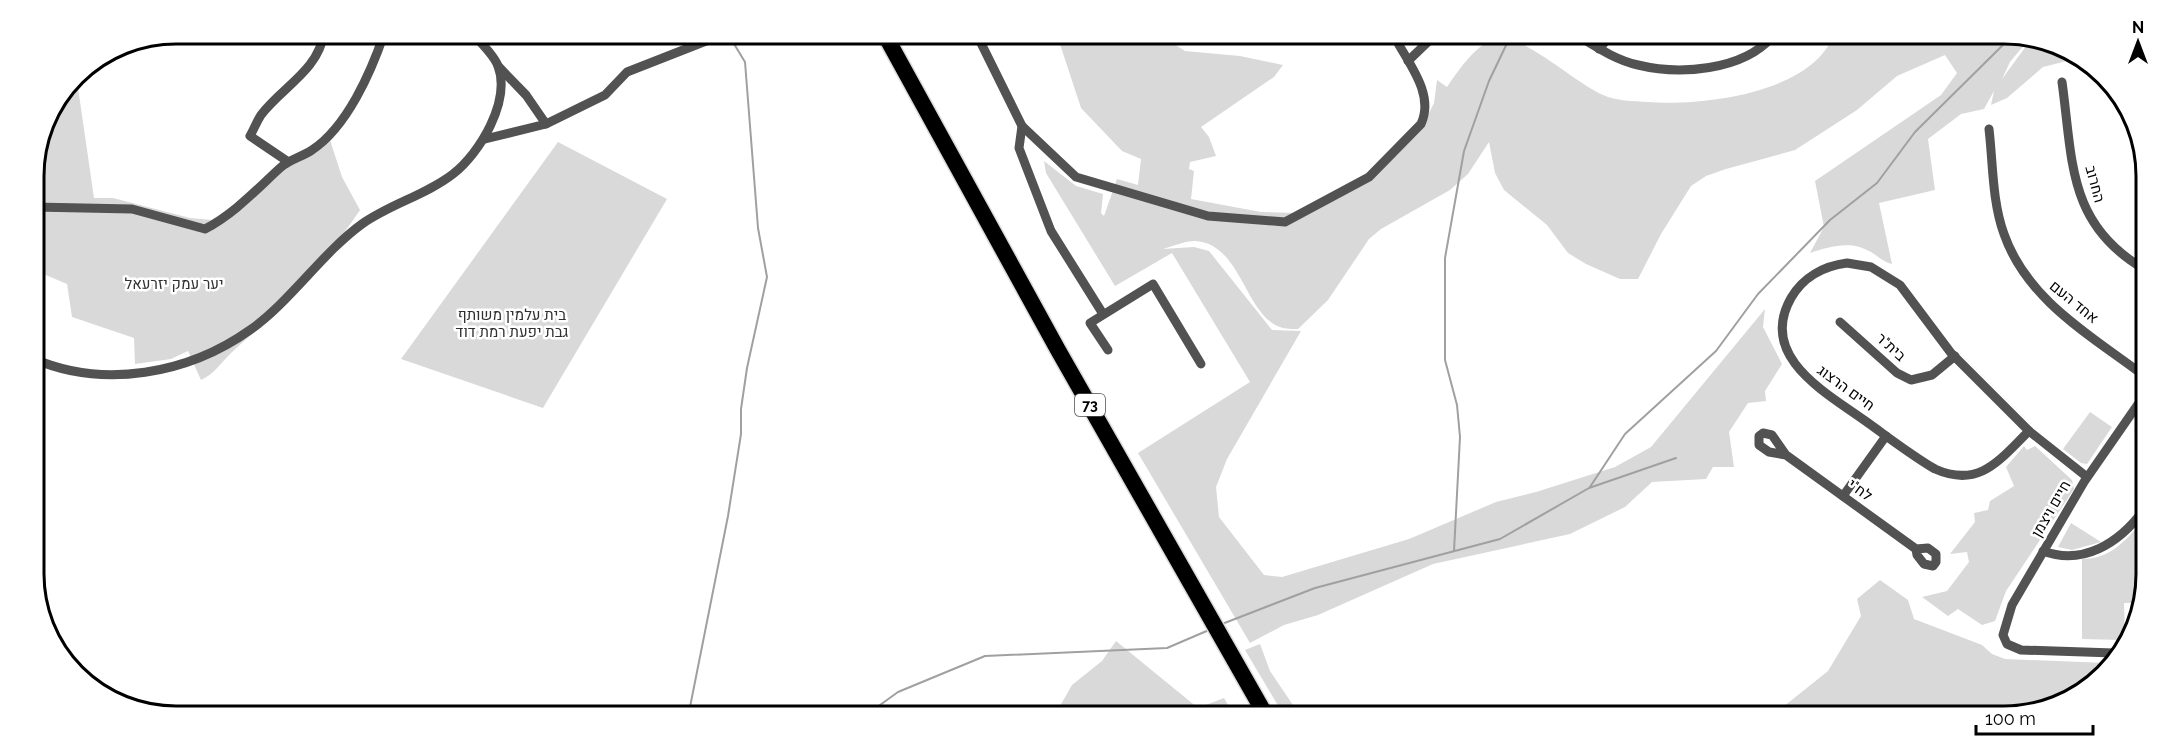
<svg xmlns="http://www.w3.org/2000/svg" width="2180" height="749" font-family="Raleway,Heebo,sans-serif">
	<rect width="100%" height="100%" fill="#fff"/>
	<g fill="#d9d9d9">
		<path d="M1057 35 1169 36 1174 44 1185 51 1240 56 1283 65 1274 77 1201 127 1209 137 1216 156 1190 162 1189 169 1194 171 1191 199 1261 212 1296 213 1366 175 1428 115 1434 103 1437 80 1447 87C1459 70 1478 40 1500 38 1523 35 1577 84 1603 95 1616 101 1633 101 1648 102 1702 106 1808 94 1833 37L2030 38 2010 62 2002 79 2032 38H2041L2075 59 2043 67 2007 98 1991 105 1994 91 1984 109 1961 114 1928 139 1935 190 1879 203 1892 264C1883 262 1878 256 1871 252 1851 240 1830 246 1810 253L1824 227 1815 181 1941 95 1957 73 1945 55 1897 76 1857 110 1795 150 1726 169 1706 176 1691 186 1661 234 1638 279H1620L1586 264 1568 253 1547 225 1504 190 1495 173 1489 142 1468 174 1450 190 1381 229 1369 239 1328 300 1298 329C1293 329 1285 329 1280 327 1245 315 1241 243 1195 241 1185 241 1173 246 1163 249L1194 247 1209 251 1272 330 1301 331 1227 459 1216 487 1219 517 1264 575 1282 577 1409 539 1496 502 1536 492 1615 467 1651 447 1765 309 1763 327 1782 364 1765 391 1766 401 1748 403 1729 432 1734 467H1713L1706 479 1652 482 1625 507 1570 534 1433 564 1318 615 1284 625 1250 643 1138 453 1250 382 1172 253 1115 286 1046 173 1044 161 1076 186 1103 194 1101 213 1104 216 1117 179 1138 185 1141 159 1122 151 1081 108Z"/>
		<path d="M76 74 94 198H113L190 218 212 220 245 202 302 153 330 140 342 177 360 210C324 264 279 309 231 353 221 363 214 374 201 380L188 351 171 359 135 364 134 338 72 317 67 284 34 270C33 197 23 133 76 74Z"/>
		<path d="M558 142 667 199 543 408 401 359Z"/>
		<path d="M2090 412 2112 427 2087 464 2081 463 2063 449Z"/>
		<path d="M2024 446 2027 450 2035 446 2072 480 2074 489 2006 591 1995 621 1982 625 1958 609 1948 616 1922 597 1947 591 1969 562 1967 552 1950 554 1975 522 1974 513 1988 510 1990 501 2014 486 2006 467Z"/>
		<path d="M2142 522V603H2124L2125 636 2122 640 2082 639V559C2110 559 2124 542 2142 522Z"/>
		<path d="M2071 523 2101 542 2072 550 2058 547Z"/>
		<path d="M1880 580 1908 600 1914 619 1982 645 1992 654 2005 659 2107 663 2091 686 2013 716 1773 715 1828 671 1861 616 1857 599Z"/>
		<path d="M1116 641 1198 708 1224 698 1233 714 1056 713 1072 685 1102 661Z"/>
		<path d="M1260 644 1270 671 1299 714H1283L1245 650Z"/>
	</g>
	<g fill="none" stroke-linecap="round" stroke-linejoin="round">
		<g stroke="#a0a0a0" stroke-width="2">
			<path d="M1590 487 1625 434 1716 351 1758 294 1830 220 1877 183 1915 132 2010 38"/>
			<path d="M1454 551 1460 437 1457 405 1445 360V258L1464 151 1489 81 1510 37"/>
			<path d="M1222 624 1315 588 1500 539 1589 488 1676 458"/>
			<path d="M689 712 728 516 741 434V409L747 368 767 277 758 228 745 62 728 34"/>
			<path d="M718 712 739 709 749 713"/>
			<path d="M869 713 898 692 985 656 1167 648 1209 630"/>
		</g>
		<g stroke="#dbdbdb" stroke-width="19">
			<path id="highway" d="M885 35 1058 350 1265 714"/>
		</g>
		<g stroke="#525252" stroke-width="9">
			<path d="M977 35 1022 126 1076 177 1208 216 1285 222 1369 177 1421 124C1435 94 1408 63 1394 36"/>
			<path d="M1580 37C1598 48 1616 60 1638 65 1679 75 1742 71 1772 37"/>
			<path d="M1599 49 1609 37"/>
			<path d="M1408 61 1434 36"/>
			<path d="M2062 82C2073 160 2067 224 2144 269"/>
			<path d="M546 124 605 95 627 72 724 34"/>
			<path d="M1022 126 1019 148 1051 231 1103 314"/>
			<path d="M1989 129C1993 163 1992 201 2004 234 2027 300 2090 335 2143 375"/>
			<path d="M485 139 546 124 526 95 498 66"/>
			<path d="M287 161 250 136C254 129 257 121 261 115 282 87 318 71 324 33"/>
			<path d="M34 207 132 209 205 229C234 214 257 189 280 168 290 159 302 157 312 150 347 127 371 72 384 34"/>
			<path d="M1847 263 1871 267 1900 285 1951 353 2029 431C2000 459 1980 489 1935 469 1911 455 1888 437 1864 420 1825 392 1758 356 1791 298 1803 277 1824 266 1847 263Z"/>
			<path d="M1840 322 1897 373 1911 380 1932 375 1955 356"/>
			<path d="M1108 350 1090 323 1153 284 1201 364"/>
			<path d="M34 359C104 389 188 374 250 330 290 302 322 253 362 224 390 204 426 195 453 174 480 153 511 101 498 66 494 55 481 43 473 34"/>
			<path d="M2029 431 2087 477"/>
			<path d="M1786 455 1772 435 1763 433 1759 436V445L1769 452 1786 455 1916 549 1928 548 1936 554V562L1933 566 1924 564 1917 555 1916 549"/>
			<path d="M1843 496 1886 436"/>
			<path d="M2043 551C2083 566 2119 543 2143 511"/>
			<path d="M2114 653 2021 650 2007 644 2003 635 2012 605 2084 482 2143 397"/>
		</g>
		<use href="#highway" stroke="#000" stroke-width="16"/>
	</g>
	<g text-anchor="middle" stroke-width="5" stroke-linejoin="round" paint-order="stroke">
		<rect fill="#fff" stroke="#4c4c4c" stroke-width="1.5" x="1075" y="394" width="30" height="22" rx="4.5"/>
		<g font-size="14" font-weight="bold" fill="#000">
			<text x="1090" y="410">73</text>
		</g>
		<g font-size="15" fill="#000" stroke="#fff">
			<text transform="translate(2095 184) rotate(75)" y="5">החרוב</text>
			<text transform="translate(2074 302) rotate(39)" y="5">אחד העם</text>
			<text transform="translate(1891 347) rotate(42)" y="5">בית"ר</text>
			<text transform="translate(1846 388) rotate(36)" y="5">חיים הרצוג</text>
			<text transform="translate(1860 490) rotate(36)" y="5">לח"י</text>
			<text transform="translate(2051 509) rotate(-60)" y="5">חיים ויצמן</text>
		</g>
		<g font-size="15" fill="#303030" stroke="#fff">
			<text x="174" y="289">יער עמק יזרעאל</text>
			<text x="512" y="320">בית עלמין משותף<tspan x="512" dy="17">גבת יפעת רמת דוד</tspan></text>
		</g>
	</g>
	<path d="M0 0H2180V749H0ZM176 44H2004A132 132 0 0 1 2136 176V574A132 132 0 0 1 2004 706H176A132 132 0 0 1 44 574V176A132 132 0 0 1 176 44Z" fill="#fff" fill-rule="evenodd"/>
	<path fill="none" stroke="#000" stroke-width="3" d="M176 44H2004A132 132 0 0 1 2136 176V574A132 132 0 0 1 2004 706H176A132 132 0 0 1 44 574V176A132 132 0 0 1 176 44Z"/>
	<g transform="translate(2138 42)" stroke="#ffffff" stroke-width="4.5" paint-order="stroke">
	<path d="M0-4.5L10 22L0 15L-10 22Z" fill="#000000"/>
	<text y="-9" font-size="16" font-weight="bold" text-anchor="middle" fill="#000000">N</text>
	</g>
	<path d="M1976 725v9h117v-9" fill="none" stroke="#000000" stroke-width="3"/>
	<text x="1985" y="725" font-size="18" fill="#000000" stroke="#ffffff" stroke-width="4.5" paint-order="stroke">100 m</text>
</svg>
